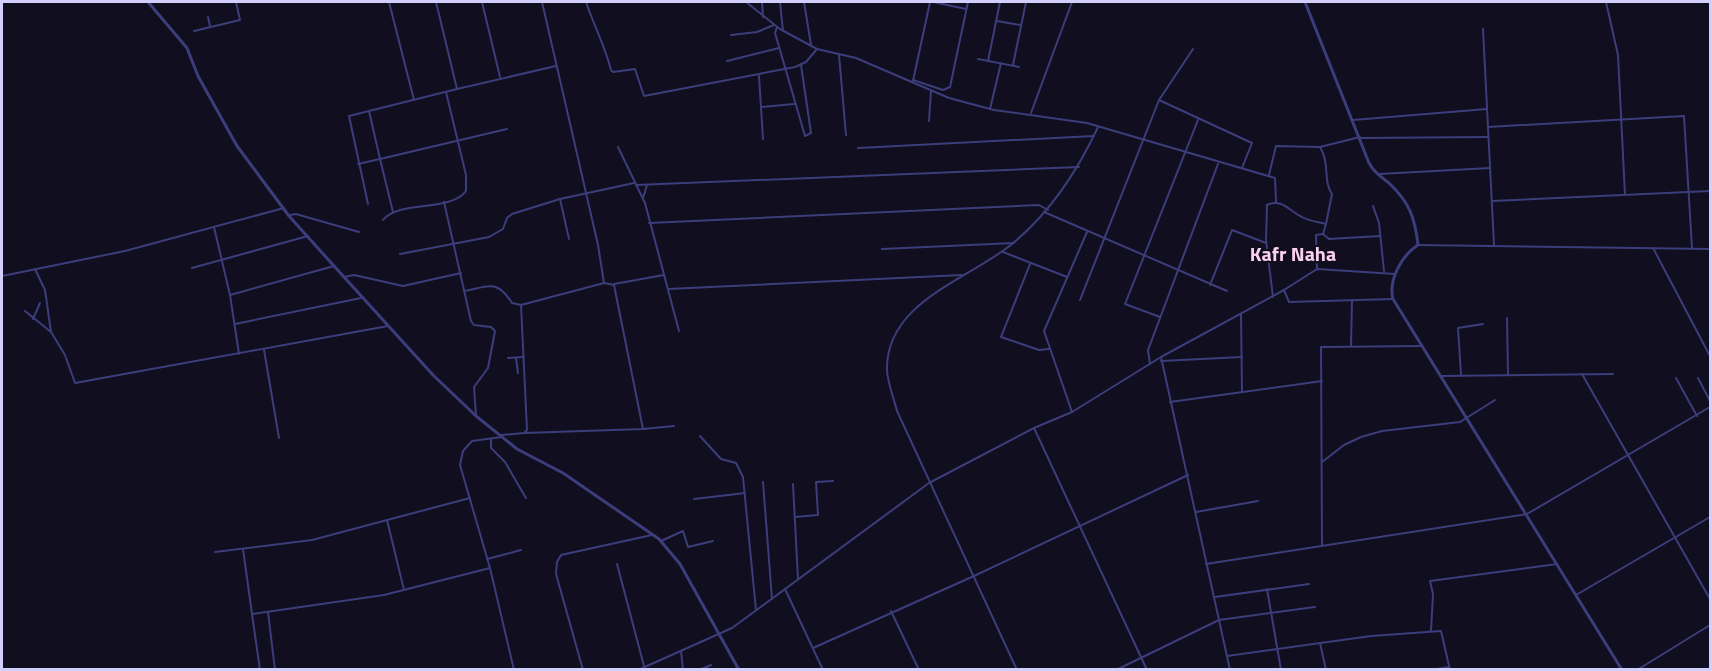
<svg xmlns="http://www.w3.org/2000/svg" width="1712" height="671" font-family="'Titillium Web',sans-serif">
	<rect width="100%" height="100%" fill="#100e1f"/>
	<g fill="none" stroke-linecap="round" stroke-linejoin="round">
		<g stroke="#3c3d7b" stroke-width="2">
			<path d="M389 2 414 100"/>
			<path d="M482 2 500 77"/>
			<path d="M542 2 598 245 604 283"/>
			<path d="M586 2C594 26 605 46 611 70L613 72 635 69 644 96 795 67 806 62 817 49"/>
			<path d="M746 2 780 29 817 49 856 58 949 98 994 110 1087 123 1275 178 1276 202"/>
			<path d="M762 2 763 17"/>
			<path d="M780 2 783 31"/>
			<path d="M804 2 811 45"/>
			<path d="M933 2 966 9"/>
			<path d="M1606 2 1618 55 1625 195"/>
			<path d="M208 17 210 26"/>
			<path d="M997 21 1020 25"/>
			<path d="M777 27 775 33 805 136 811 133 801 65"/>
			<path d="M1483 29 1494 245"/>
			<path d="M194 31 240 20 236 2"/>
			<path d="M731 35 757 32 774 25"/>
			<path d="M839 55 846 135"/>
			<path d="M978 59 1019 67"/>
			<path d="M727 61 779 48"/>
			<path d="M988 61 1000 2"/>
			<path d="M1013 65 1026 2"/>
			<path d="M759 76 763 139"/>
			<path d="M913 80 943 90 950 87 968 2"/>
			<path d="M913 81 930 2"/>
			<path d="M457 89 556 66"/>
			<path d="M1159 100 1252 143 1242 168"/>
			<path d="M761 107 794 104"/>
			<path d="M990 109 1001 63"/>
			<path d="M369 111 380 159 507 129"/>
			<path d="M1031 113 1072 2"/>
			<path d="M1353 120 1487 109"/>
			<path d="M929 121 931 91"/>
			<path d="M1488 127 1684 116 1692 248"/>
			<path d="M1361 138 1488 137"/>
			<path d="M618 147 645 203 679 331"/>
			<path d="M1320 147C1330 163 1323 182 1332 194L1326 224"/>
			<path d="M858 148 1094 136"/>
			<path d="M358 164 380 159 393 212"/>
			<path d="M1379 174 1490 168"/>
			<path d="M1269 175 1276 146 1320 147 1360 137"/>
			<path d="M636 185 1079 167"/>
			<path d="M643 198 647 185"/>
			<path d="M560 199 569 239"/>
			<path d="M1492 201 1710 191"/>
			<path d="M444 202 471 321 474 325 491 327 495 331 488 368 474 387 476 416"/>
			<path d="M368 204 349 116 457 89 436 2"/>
			<path d="M1373 206 1379 223 1384 271"/>
			<path d="M1044 212 1227 291"/>
			<path d="M290 215 296 214 359 232"/>
			<path d="M383 220C399 200 451 212 466 191V175L446 92"/>
			<path d="M649 223 1039 205 1048 210"/>
			<path d="M214 227 230 295 239 354"/>
			<path d="M1418 245 1710 249"/>
			<path d="M1653 248 1710 356"/>
			<path d="M882 249 1014 243"/>
			<path d="M1003 252 1067 277"/>
			<path d="M400 254 489 237 503 229 507 218 512 214 560 199 634 183"/>
			<path d="M1030 264 1001 337 1039 350 1049 349"/>
			<path d="M192 268 308 236"/>
			<path d="M35 269 45 290 51 332"/>
			<path d="M1317 269 1316 235 1323 234"/>
			<path d="M2 276 125 251 284 208"/>
			<path d="M344 277 354 275 403 286 461 273"/>
			<path d="M614 284 664 275"/>
			<path d="M1210 285 1232 230 1266 243"/>
			<path d="M668 289 962 275"/>
			<path d="M1284 290 1289 302 1393 299"/>
			<path d="M465 291C489 286 497 279 512 303L521 305 604 283 614 285 643 429 524 433"/>
			<path d="M230 295 334 266"/>
			<path d="M1273 297 1266 240 1267 205C1282 198 1289 211 1302 217 1309 221 1318 222 1326 224L1323 234 1329 239 1380 236"/>
			<path d="M1080 300 1159 100 1193 49"/>
			<path d="M25 311 51 332 65 355 75 383 388 326"/>
			<path d="M1241 314 1242 392"/>
			<path d="M1160 317 1125 304 1198 120"/>
			<path d="M1507 318 1508 374"/>
			<path d="M33 319 40 303"/>
			<path d="M235 324 361 298"/>
			<path d="M1351 346 1352 301"/>
			<path d="M264 350 279 438"/>
			<path d="M1161 357 1230 670"/>
			<path d="M508 358 524 357"/>
			<path d="M516 358 518 373"/>
			<path d="M1161 361 1242 357"/>
			<path d="M1150 364 1148 350 1218 164"/>
			<path d="M1461 374 1458 328 1483 324"/>
			<path d="M1582 374 1710 599"/>
			<path d="M1441 376 1613 374"/>
			<path d="M1676 378 1697 416"/>
			<path d="M1698 378 1710 401"/>
			<path d="M1170 402 1322 381"/>
			<path d="M1072 412 1044 331 1087 232"/>
			<path d="M1034 428 1147 670"/>
			<path d="M643 429 674 426"/>
			<path d="M501 435 524 433 527 430 521 305"/>
			<path d="M700 436 721 459 736 463 743 477 756 610"/>
			<path d="M502 437 472 441 463 451 460 465 490 568 514 670"/>
			<path d="M491 439V448L505 462 526 498"/>
			<path d="M1322 462 1344 445 1361 437 1382 431 1460 422 1495 400"/>
			<path d="M763 482 772 599"/>
			<path d="M793 484 798 579"/>
			<path d="M694 499 745 493"/>
			<path d="M1196 512 1258 501"/>
			<path d="M795 517 818 515 816 482 833 481"/>
			<path d="M387 520 404 590"/>
			<path d="M661 541 683 531 688 547 713 541"/>
			<path d="M1322 546 1321 347 1422 346"/>
			<path d="M243 549 252 614"/>
			<path d="M215 552 312 540 470 498"/>
			<path d="M487 559 521 550"/>
			<path d="M617 564 644 666"/>
			<path d="M1206 564 1527 514 1710 407"/>
			<path d="M785 589 823 670"/>
			<path d="M1267 589 1281 670"/>
			<path d="M1576 595 1710 517"/>
			<path d="M1215 597 1309 584"/>
			<path d="M891 611 919 670"/>
			<path d="M268 612 275 670"/>
			<path d="M1431 631 1433 594 1430 581 1557 564"/>
			<path d="M1320 643 1326 670"/>
			<path d="M813 648 974 576 1188 475"/>
			<path d="M681 651 683 670"/>
			<path d="M1227 656 1371 636 1441 631 1450 670"/>
			<path d="M260 670 252 614 384 595 490 568"/>
			<path d="M583 670 556 574 557 562 561 555 652 535"/>
			<path d="M638 670 732 628 929 483 1034 428 1072 412 1161 357 1284 290 1317 269 1395 274"/>
			<path d="M699 670 711 665"/>
			<path d="M1017 670 897 411C894 399 888 384 887 371 885 302 968 280 1012 244 1051 212 1077 172 1098 127"/>
			<path d="M1116 670 1219 620 1315 607"/>
			<path d="M1430 670 1449 667"/>
			<path d="M1637 670 1710 625"/>
		</g>
		<g stroke="#3c3d7b" stroke-width="3">
			<path d="M148 2 187 48 198 76 237 146 289 216 334 266 433 375 476 416 517 449 563 473 659 539 680 564 739 670"/>
			<path d="M1305 2 1369 163C1374 172 1381 177 1389 183 1409 202 1415 217 1418 245 1402 255 1388 280 1393 299L1622 670"/>
		</g>
	</g>
	<g text-anchor="middle" stroke-width="4.5" stroke-linejoin="round" paint-order="stroke">
		<g font-size="20" font-weight="bold" fill="#fcd1ef" stroke="#100e1f">
			<text x="1293" y="261">Kafr Naha</text>
		</g>
	</g>
	<rect width="1712" height="671" fill="none" stroke="#d2cffc" stroke-width="6"/>
</svg>
